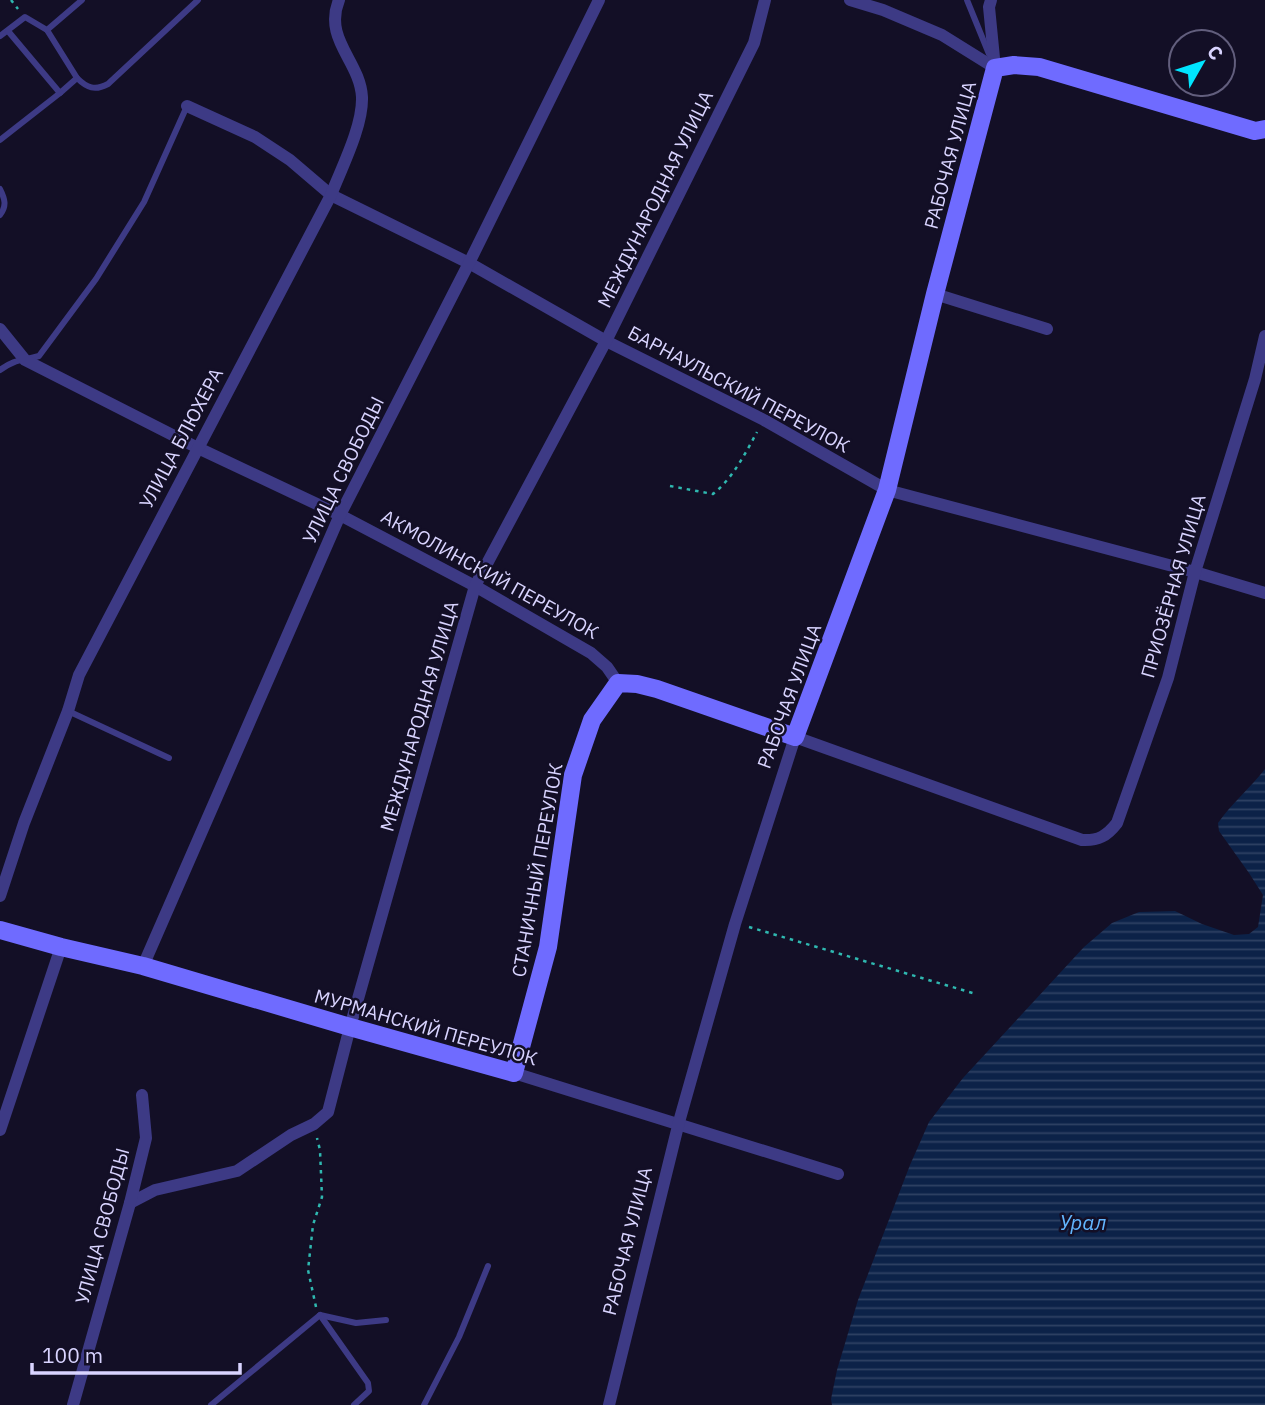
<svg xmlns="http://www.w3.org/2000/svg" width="1265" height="1405" font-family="'IBM Plex Sans',sans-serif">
	<defs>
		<pattern id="water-rules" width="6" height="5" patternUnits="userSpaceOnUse" patternTransform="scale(1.75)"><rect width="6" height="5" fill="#0c2248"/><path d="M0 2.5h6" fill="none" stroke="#2f4163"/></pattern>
	</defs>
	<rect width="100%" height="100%" fill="#130f26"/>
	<path fill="url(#water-rules)" d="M1265 769V1405H832L831 1399 837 1370 858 1300 910 1165 929 1122 963 1078 1084 947 1112 923 1139 912 1175 911 1202 924 1234 935 1249 934 1258 927 1263 895 1249 873 1219 831 1218 823C1232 803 1250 788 1265 769Z"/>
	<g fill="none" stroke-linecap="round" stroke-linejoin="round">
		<g stroke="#2fb8b0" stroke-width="2.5" stroke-dasharray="3.5 5" stroke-linecap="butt">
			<path d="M11 0 18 9"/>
			<path d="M670 486 713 494C733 478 745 454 757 432"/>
			<path d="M749 927 976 994"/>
			<path d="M316 1307 308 1270 313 1225 322 1197 320 1150 317 1138"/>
		</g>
		<g stroke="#3d3a85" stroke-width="6">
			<path d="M967 0 989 54"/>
			<path d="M47 30 77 78"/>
			<path d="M0 36 25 17 47 30 82 0"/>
			<path d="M60 93 77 78C87 88 95 91 108 84L198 0"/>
			<path d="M0 140 60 93 8 31"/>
			<path d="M0 189C5 199 7 206 0 215"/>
			<path d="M0 370C15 359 22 361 39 356L96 279 144 202 187 106"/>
			<path d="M68 711 169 758"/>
			<path d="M320 1315 368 1383 369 1391 354 1405"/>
			<path d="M211 1405 320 1315 356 1323 386 1320"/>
			<path d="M424 1405 459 1337 488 1266"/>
		</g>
		<g stroke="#3d3a85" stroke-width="12">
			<path d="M850 0 883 10 942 35 995 68"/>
			<path d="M991 0 989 7 995 68"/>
			<path d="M187 106 255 137 290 160 331 195 469 263 606 341 764 420 887 490 1195 572 1265 593"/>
			<path d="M935 294 1047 329"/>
			<path d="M0 329 25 360 198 448 340 515 475 586 591 653 607 667 618 683"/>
			<path d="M0 896 24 823 68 711 79 675 331 195C342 167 363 126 362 97 360 61 323 39 339 0"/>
			<path d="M143 966 340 515 469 263 599 0"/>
			<path d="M514 1073 838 1174"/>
			<path d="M0 1130 61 947"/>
			<path d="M130 1203 155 1190 237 1171 291 1135 314 1124 328 1112 350 1027 475 586 606 341 754 43 765 0"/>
			<path d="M73 1405 130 1203 146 1138 142 1095"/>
			<path d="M609 1405 679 1122 735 924 795 737 1082 840C1098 841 1107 836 1117 823L1168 678 1195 572 1255 379 1265 336"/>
		</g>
		<path stroke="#6f6bff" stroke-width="18" d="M0 930 61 947 143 966 350 1027 514 1073 548 947 573 775 592 720 618 683 637 684 657 689 795 737 887 490 935 294 995 68 1014 65 1039 67 1255 131 1265 129"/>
	</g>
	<g text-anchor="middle" stroke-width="5" stroke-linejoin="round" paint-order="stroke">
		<g font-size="19" fill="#d9d4ff" stroke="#130f26">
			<text transform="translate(950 155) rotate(-75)" y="7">РАБОЧАЯ УЛИЦА</text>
			<text transform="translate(655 199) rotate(-64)" y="7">МЕЖДУНАРОДНАЯ УЛИЦА</text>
			<text transform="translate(739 389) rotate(28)" y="7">БАРНАУЛЬСКИЙ ПЕРЕУЛОК</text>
			<text transform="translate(181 438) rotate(-62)" y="7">УЛИЦА БЛЮХЕРА</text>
			<text transform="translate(343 470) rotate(-64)" y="7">УЛИЦА СВОБОДЫ</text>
			<text transform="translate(490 574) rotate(29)" y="7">АКМОЛИНСКИЙ ПЕРЕУЛОК</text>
			<text transform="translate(1173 586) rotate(-74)" y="7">ПРИОЗЁРНАЯ УЛИЦА</text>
			<text transform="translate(789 696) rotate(-70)" y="7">РАБОЧАЯ УЛИЦА</text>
			<text transform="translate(419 716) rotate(-74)" y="7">МЕЖДУНАРОДНАЯ УЛИЦА</text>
			<text transform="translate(537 870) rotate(-80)" y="7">СТАНИЧНЫЙ ПЕРЕУЛОК</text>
			<text transform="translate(426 1027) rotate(16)" y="7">МУРМАНСКИЙ ПЕРЕУЛОК</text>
			<text transform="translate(102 1226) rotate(-75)" y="7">УЛИЦА СВОБОДЫ</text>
			<text transform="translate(627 1241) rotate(-76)" y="7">РАБОЧАЯ УЛИЦА</text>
		</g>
		<g font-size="21" font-style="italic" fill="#62b6ff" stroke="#130f26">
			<text x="1083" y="1230">Урал</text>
		</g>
	</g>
	<g transform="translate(1202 63) rotate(51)"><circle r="33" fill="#130f26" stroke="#625e7d" stroke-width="2"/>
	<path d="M0-5L12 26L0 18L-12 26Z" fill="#00e5ff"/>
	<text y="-10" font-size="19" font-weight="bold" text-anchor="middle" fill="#d9d4ff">С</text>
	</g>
	<path d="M32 1363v10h208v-10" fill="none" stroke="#d9d4ff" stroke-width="3.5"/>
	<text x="42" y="1363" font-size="21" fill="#d9d4ff" stroke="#130f26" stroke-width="5" paint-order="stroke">100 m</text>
</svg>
